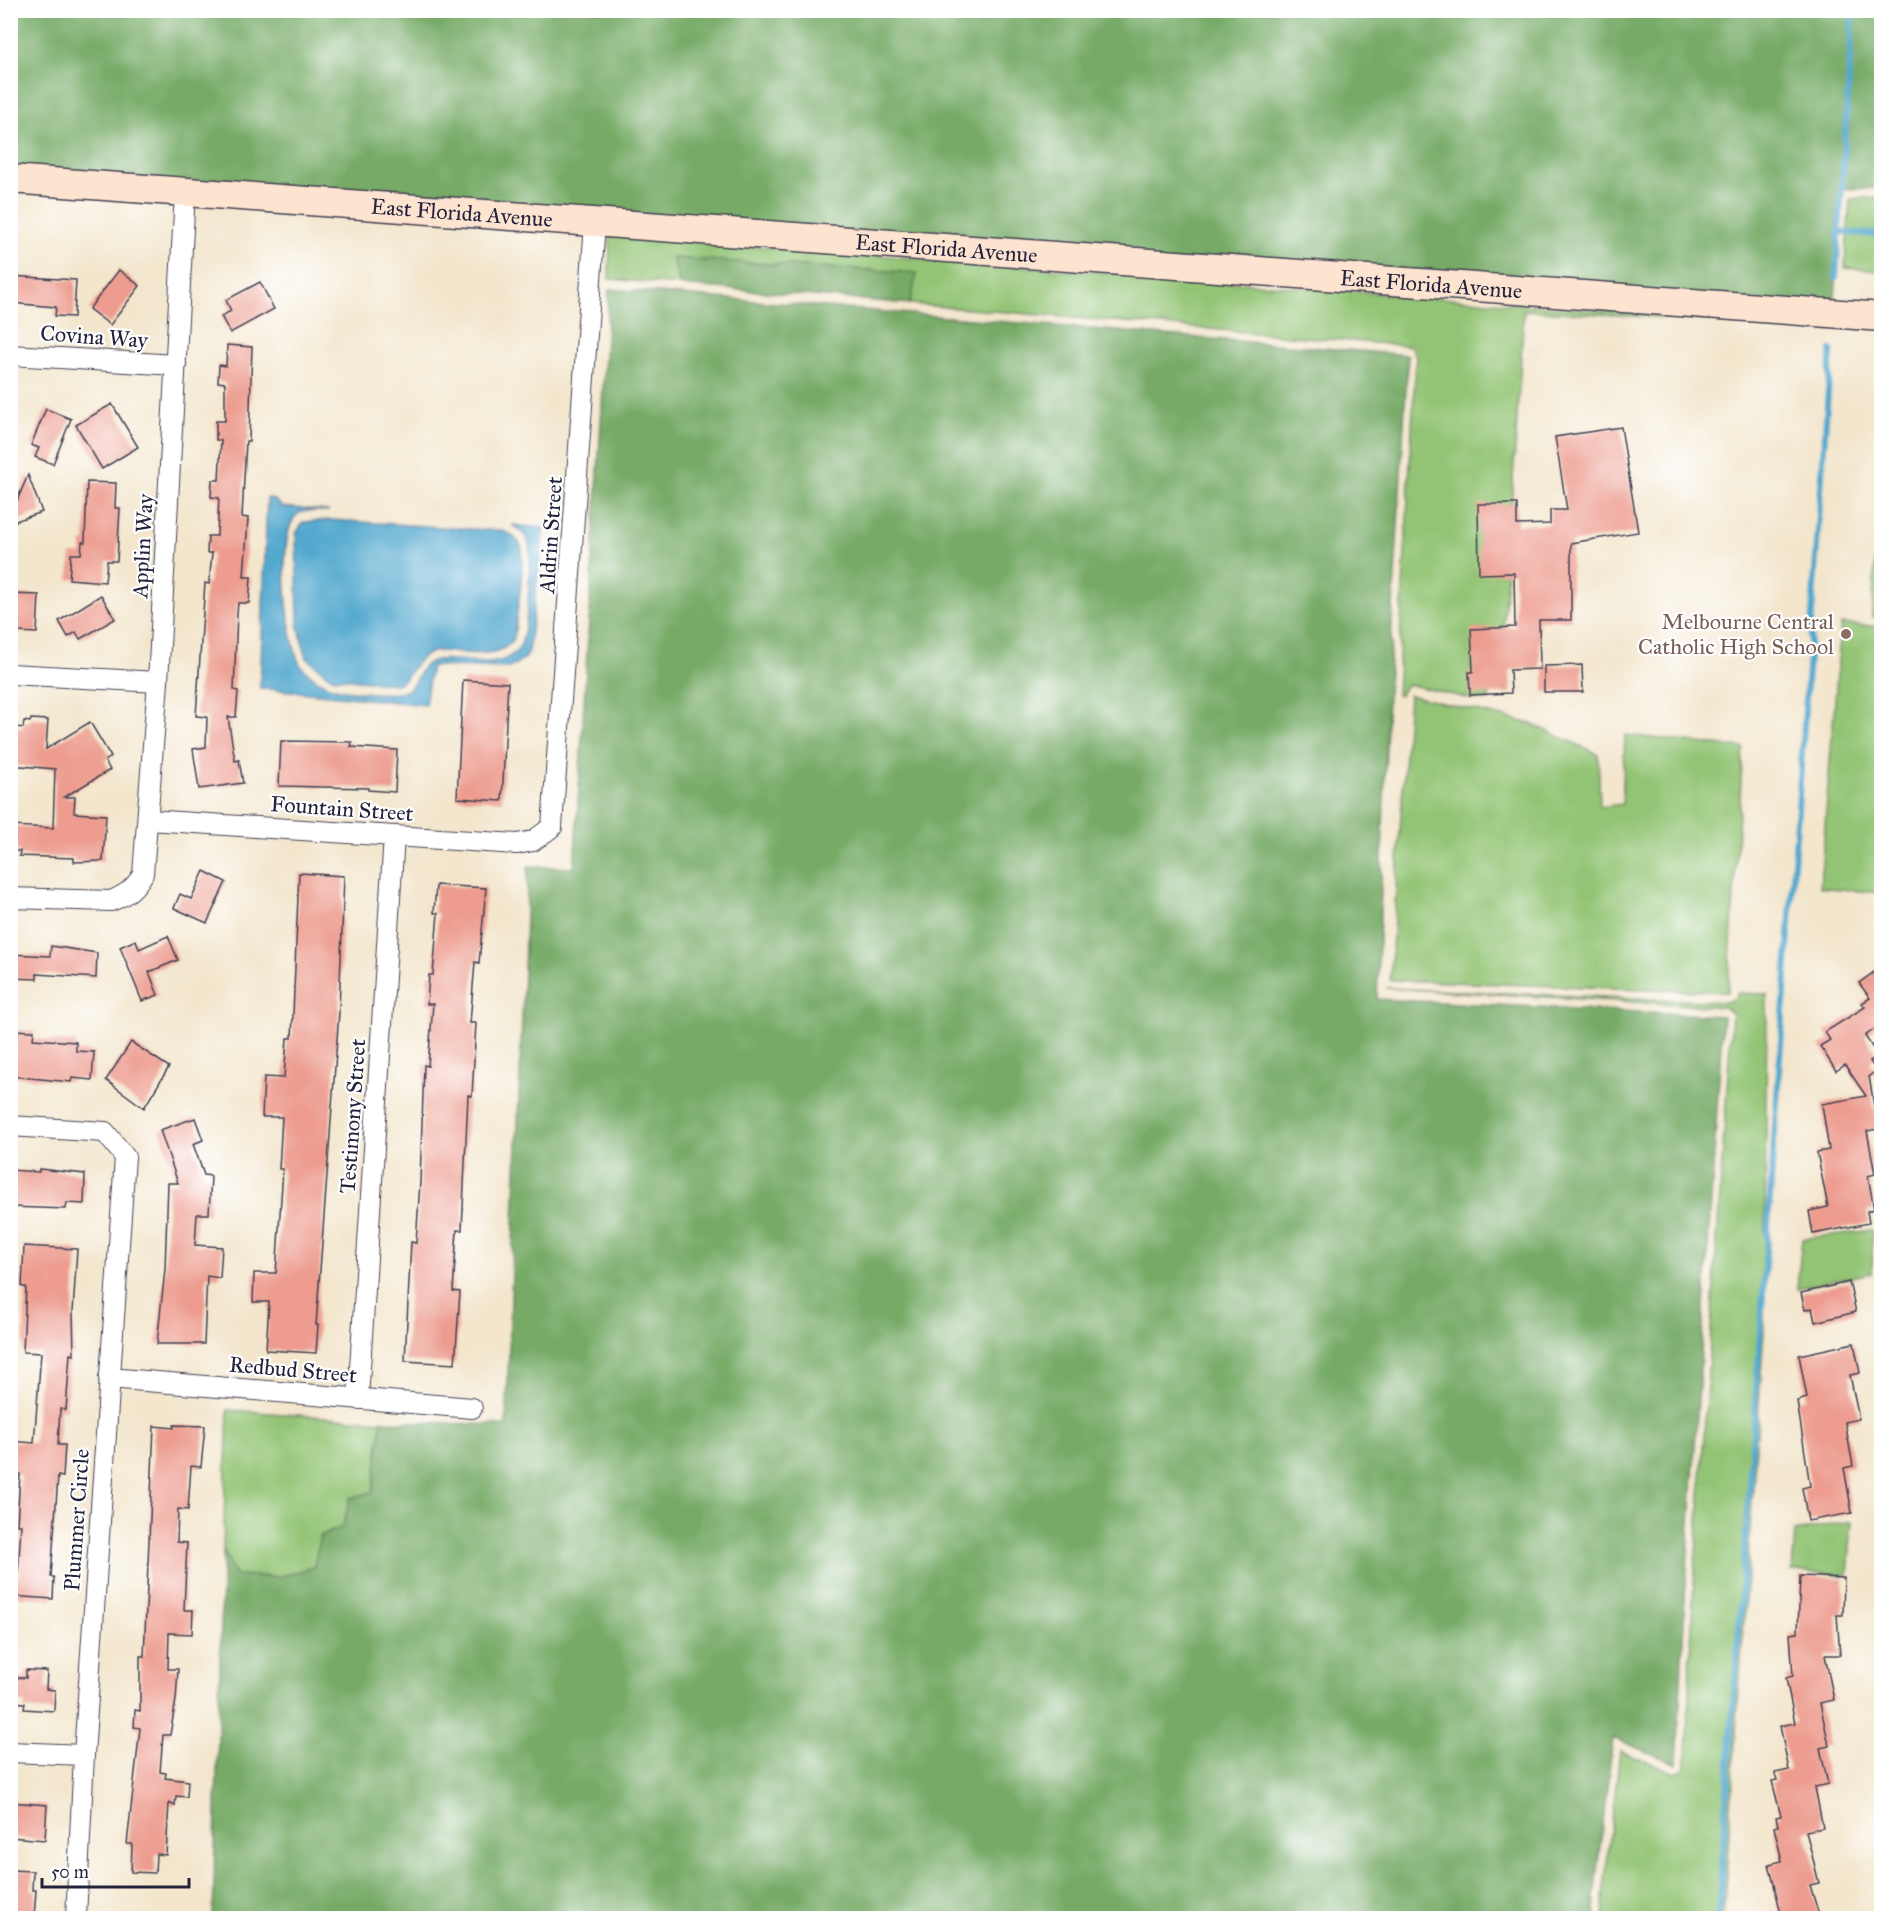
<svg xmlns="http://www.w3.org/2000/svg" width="1892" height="1929" font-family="'IM FELL Great Primer',serif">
	<rect width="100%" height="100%" fill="#fff"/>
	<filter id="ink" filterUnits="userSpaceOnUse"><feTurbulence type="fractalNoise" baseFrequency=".0167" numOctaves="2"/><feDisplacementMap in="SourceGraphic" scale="12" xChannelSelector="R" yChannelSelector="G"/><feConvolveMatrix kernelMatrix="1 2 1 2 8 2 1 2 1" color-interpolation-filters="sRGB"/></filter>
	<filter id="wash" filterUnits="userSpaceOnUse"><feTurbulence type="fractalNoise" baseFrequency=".008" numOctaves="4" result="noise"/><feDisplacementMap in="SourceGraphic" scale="24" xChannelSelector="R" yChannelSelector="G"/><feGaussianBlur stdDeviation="1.35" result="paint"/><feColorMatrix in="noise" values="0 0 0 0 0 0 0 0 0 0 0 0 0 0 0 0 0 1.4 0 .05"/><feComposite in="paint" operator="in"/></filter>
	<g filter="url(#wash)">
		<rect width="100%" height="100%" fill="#f3e6cd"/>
		<g fill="#93c474" stroke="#5a7358" stroke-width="1.5">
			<path d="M1881 197V271L1845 268 1850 199Z"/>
			<path d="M610 235 1796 325 1524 310 1500 679 1491 678 1489 700 1470 699 1411 685 1405 686 1400 695H1397L1416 356 1411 346 910 304 916 273 672 258 680 285 609 279Z"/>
			<path d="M1881 460 1882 617H1872Z"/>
			<path d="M1841 624 1881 627V893L1820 887Z"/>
			<path d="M1409 695 1532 724 1598 754 1600 807 1622 804 1625 735 1743 748 1728 992 1390 980Z"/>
			<path d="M1386 988 1728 1002 1735 998 1737 993 1767 994 1764 1332 1723 1918H1604L1603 1896 1620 1751 1676 1773 1683 1770 1686 1764 1693 1599 1732 1014 1724 1007Z"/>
			<path d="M1872 1230V1273L1797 1288 1802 1239Z"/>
			<path d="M228 1410 382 1421 373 1492 350 1498 343 1527 320 1537 314 1567 279 1577 235 1575 223 1549Z"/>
			<path d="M1852 1521 1848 1575 1792 1571 1795 1532Z"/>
		</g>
		<g fill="#76aa66" stroke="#4c6650" stroke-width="1.5">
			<path d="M10 11H1881V188L1842 189 1834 314 11 179Z"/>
			<path d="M672 258 917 273 910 304 680 285Z"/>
			<path d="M609 289 1408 355 1388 693 1377 999 1723 1016 1685 1599 1677 1764 1613 1738 1594 1896 1596 1918H213L223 1549 235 1575 278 1577 314 1567 320 1536 343 1527 350 1498 373 1492 382 1421 506 1425 528 866 574 868Z"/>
		</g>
		<g fill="#51a7ce" stroke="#3a6484" stroke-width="1.5">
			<path d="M267 498 274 499 282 507 329 511C321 511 305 509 298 514 275 531 288 636 298 660 301 670 319 682 329 686 341 691 400 698 409 689 419 679 420 663 436 660 461 656 490 671 512 655 517 652 521 646 522 641 527 627 533 553 528 541 525 534 519 529 512 525L544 528 529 646 526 658 509 668 431 666 425 705 260 688Z"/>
			<path d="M331 520 503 531C510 534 518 538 521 546 526 562 516 618 514 638 500 662 461 651 436 651 411 658 412 678 397 684L330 677 306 657 298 624 296 534 303 522Z"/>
		</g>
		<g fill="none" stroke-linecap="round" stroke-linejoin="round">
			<g stroke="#51a7ce" stroke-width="6">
				<path d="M1839 232 1882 235"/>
				<path d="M1836 278 1853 10"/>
				<path d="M1718 1918 1831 350"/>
			</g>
		</g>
		<g id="blocks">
			<g fill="#ed9c8f">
				<path d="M119 270 140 286 110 325 89 309Z"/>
				<path d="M10 276 76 280 74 317 55 316 56 307 10 303Z"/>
				<path d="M260 282 274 309 230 333 221 316 231 311 226 300Z"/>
				<path d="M227 345 252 347 249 441H246L242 517 248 518 244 577H251L249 603H238L237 613 234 690 238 691 236 717H228L235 761 239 760 243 783 199 789 193 749 206 747 207 717 196 716 205 583 209 584 212 553H207L208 536H217L219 498 211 497 212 480H219L221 440H216V421H225V383L218 382 219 365 226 366Z"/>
				<path d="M112 404 138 447 102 469 76 425Z"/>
				<path d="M46 409 71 419 53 464 35 457 39 448 31 445Z"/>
				<path d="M1621 427 1638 532 1571 543V620H1539L1540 669 1510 670 1511 693 1470 695 1469 672H1473L1471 629 1515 627 1514 573 1479 574 1478 504H1517V525L1550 524V510H1567L1555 437Z"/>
				<path d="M28 475 42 512 10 523V517Z"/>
				<path d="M87 482 116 483 115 508H120L117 561H107L105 582 69 579 71 554H81L82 542H85Z"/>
				<path d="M10 594 39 595 37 633 18 632 19 621H10Z"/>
				<path d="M101 595 115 619 80 639 76 632 68 637 59 621Z"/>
				<path d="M1582 665 1583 692H1544V666Z"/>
				<path d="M463 680 508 683 502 801 457 798Z"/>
				<path d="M31 719 48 720 46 749 90 722 111 757 105 761 110 770 64 797H75L74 813 106 815 103 861 74 862V858L19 856 20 851H10V826L53 828 55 769 10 765V726L23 728 24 721 30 722Z"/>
				<path d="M281 741 352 742 351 747 397 750 395 792 368 790V788L279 786Z"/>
				<path d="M204 871 226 882 207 923 174 908 180 894 191 899Z"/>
				<path d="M299 873 344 876 339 1012 316 1325H318L316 1353 266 1350 269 1302H253L254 1273H276L283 1169H279L282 1117H262L264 1077 284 1078 287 1038H292Z"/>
				<path d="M436 885 486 888 479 963 475 962 470 1023H476L472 1096 468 1095 462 1230H457L453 1291 460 1292 455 1364 405 1361 411 1242 416 1243 420 1182 424 1065 428 1066 433 1004H427L429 975H433L438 913H434Z"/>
				<path d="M168 936 178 960 149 972 158 995 142 1001 120 947 136 940 139 949Z"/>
				<path d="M51 946 97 953 96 978 37 974V979L10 978V954L50 956Z"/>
				<path d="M1881 967V1030L1879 1026 1865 1036 1878 1056 1870 1061 1876 1071 1869 1076 1878 1129 1867 1131 1875 1174 1868 1176 1874 1209 1867 1211 1869 1223 1813 1234 1809 1211 1828 1207 1817 1152 1829 1150 1822 1104 1866 1096 1845 1065 1836 1071 1820 1046 1830 1040 1825 1032 1865 1007 1862 1003 1870 998 1859 983Z"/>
				<path d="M10 1030 34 1031 33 1039 76 1042V1051L94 1052 92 1080 72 1078 71 1082 10 1076Z"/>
				<path d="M131 1042 169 1067 144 1108 106 1080Z"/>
				<path d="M195 1118 203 1140 193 1144 204 1175 211 1176 209 1214H197L195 1245 222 1247 220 1278 207 1276 204 1344H157L165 1269 168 1183H178L160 1130Z"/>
				<path d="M39 1169 85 1174 84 1204 67 1203 66 1209 10 1207V1170L39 1172Z"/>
				<path d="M24 1246 77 1249 73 1312 74 1355 70 1354 66 1410 60 1409 58 1445H65L63 1477 58 1476 51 1577H54L53 1599 10 1596V1574L18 1575 21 1525H17L20 1474 10 1473V1441L34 1443 41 1353 23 1352 26 1287H22Z"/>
				<path d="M1849 1282 1856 1312 1815 1322 1812 1308 1805 1310 1801 1293Z"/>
				<path d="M1854 1343 1860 1373 1850 1375 1859 1419 1845 1422 1853 1466 1844 1468 1852 1513 1808 1521 1802 1488 1810 1486 1797 1401 1807 1398 1799 1355Z"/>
				<path d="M174 1425 205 1426 201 1467 191 1466 188 1510 178 1509 177 1542 187 1543 184 1610H193L192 1634 169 1633 168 1669H178L176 1700 170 1735H163L160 1772 166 1773 165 1778 188 1781 187 1797 176 1796 175 1806 169 1803 166 1855 156 1854 155 1873 131 1872 132 1844H127L140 1728 134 1727 135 1710 140 1711V1656H144L154 1426 174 1428Z"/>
				<path d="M1800 1576 1844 1578 1843 1615H1837L1840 1655H1825L1834 1700 1820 1703 1829 1746 1820 1748 1828 1784 1815 1787 1823 1828 1806 1831 1819 1883 1810 1885 1820 1918H1782L1769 1864 1782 1861 1774 1827 1778 1826 1776 1817 1781 1816 1772 1781 1777 1780 1775 1773 1789 1770 1780 1726 1795 1723 1786 1678 1793 1676 1790 1634 1798 1633Z"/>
				<path d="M26 1670 47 1671 46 1689 55 1690 54 1711 24 1709 25 1703 10 1702V1677L26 1678Z"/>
				<path d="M10 1802 47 1805 45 1840 10 1837Z"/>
				<path d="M10 1870 33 1871 32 1890H36L34 1918H10Z"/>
			</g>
		</g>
	</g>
	<g filter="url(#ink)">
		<use href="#blocks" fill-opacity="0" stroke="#413f51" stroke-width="1.5"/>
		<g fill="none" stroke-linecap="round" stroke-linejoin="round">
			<g stroke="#413f51" stroke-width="22">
				<g id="street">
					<path d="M10 355 176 365"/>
					<path d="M10 674 158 682"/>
					<path d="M149 820 517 844 533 841 552 827 595 223"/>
					<path d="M10 898 111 901C126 895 135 888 143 874L158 682 185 193"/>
					<path d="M10 1126 105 1132 125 1157 84 1755 76 1918"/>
					<path d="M109 1378 472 1408"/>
					<path d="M358 1399 394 836"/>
					<path d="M10 1752 84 1755"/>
				</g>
			</g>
			<g stroke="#413f51" stroke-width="31">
				<g id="secondary">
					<path id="s1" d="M10 179 1882 317"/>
				</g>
			</g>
			<use href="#street" stroke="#fff" stroke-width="20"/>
			<use href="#secondary" stroke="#fde4d1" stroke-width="28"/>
		</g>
	</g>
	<circle fill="#8d6e63" stroke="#fff" stroke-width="2" cx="1846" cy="634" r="6"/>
	<g text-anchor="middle" stroke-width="4.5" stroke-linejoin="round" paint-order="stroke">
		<g font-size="22" fill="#22223b" stroke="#fff">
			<text dy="8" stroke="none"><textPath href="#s1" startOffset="453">East Florida Avenue</textPath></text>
			<text dy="8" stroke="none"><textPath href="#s1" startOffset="939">East Florida Avenue</textPath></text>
			<text dy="8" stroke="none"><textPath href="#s1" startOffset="1425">East Florida Avenue</textPath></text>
			<text transform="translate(94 336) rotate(4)" y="8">Covina Way</text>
			<text transform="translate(550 535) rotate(-86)" y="8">Aldrin Street</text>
			<text transform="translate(142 546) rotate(-87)" y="8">Applin Way</text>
			<text transform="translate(342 808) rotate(4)" y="8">Fountain Street</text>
			<text transform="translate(352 1116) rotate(-86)" y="8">Testimony Street</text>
			<text transform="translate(293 1369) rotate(5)" y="8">Redbud Street</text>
			<text transform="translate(76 1520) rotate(-86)" y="8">Plummer Circle</text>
		</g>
		<g font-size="22" fill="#785e54" stroke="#fff" text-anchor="end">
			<text x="1834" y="629">Melbourne Central<tspan x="1834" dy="25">Catholic High School</tspan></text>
		</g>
	</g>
	<rect width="1892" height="1929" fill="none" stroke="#fff" stroke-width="36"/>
	<path d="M42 1878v9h147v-9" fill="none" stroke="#22223b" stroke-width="3"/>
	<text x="51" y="1878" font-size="18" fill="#22223b" stroke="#ffffff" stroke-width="4.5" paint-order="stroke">50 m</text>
</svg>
